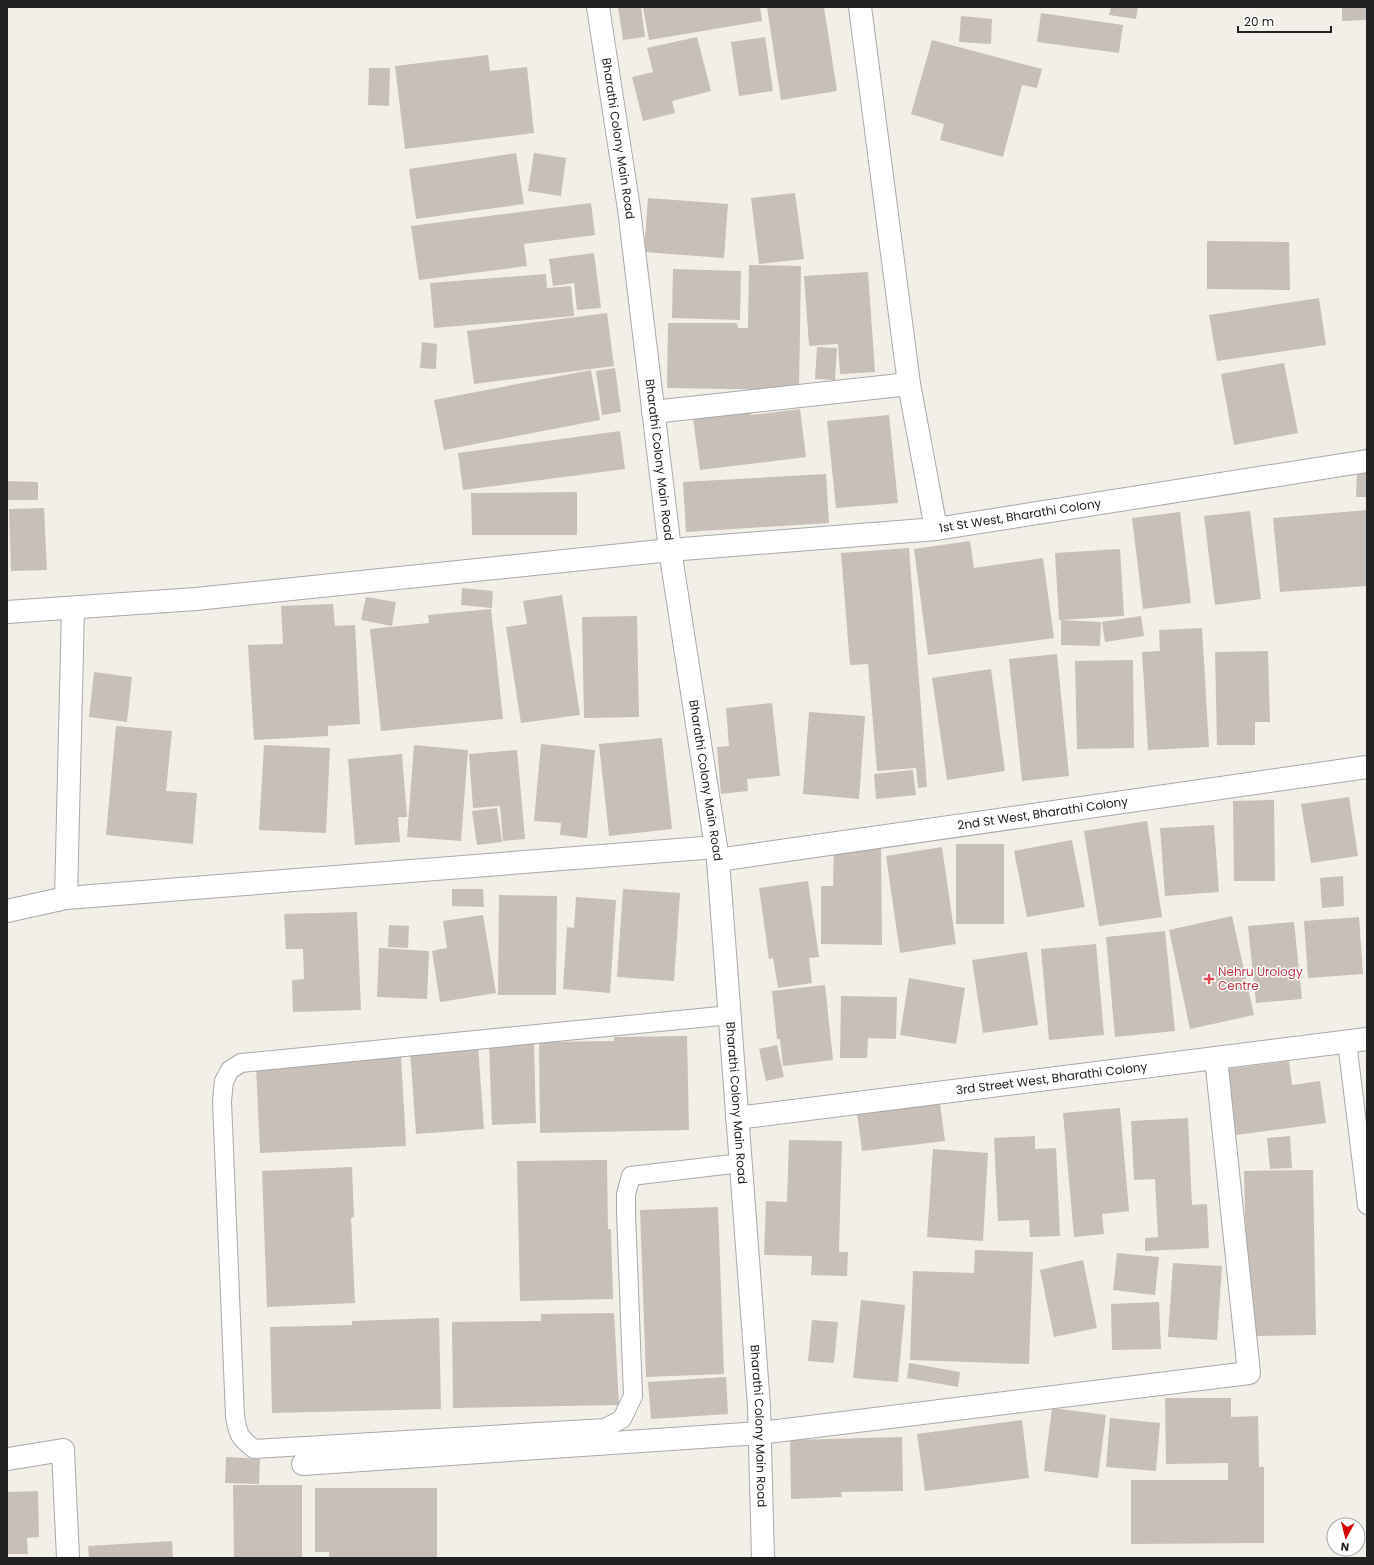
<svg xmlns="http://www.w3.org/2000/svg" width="1374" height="1565" font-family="Poppins,sans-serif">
	<rect width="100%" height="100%" fill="#f2efe9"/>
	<g fill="#c7bfb8">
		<path d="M618 7H641L645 37 623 40Z"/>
		<path d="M643 7H760L762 21 649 40Z"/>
		<path d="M767 7H824L837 91 781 100Z"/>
		<path d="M1111 7H1138L1136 19 1109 15Z"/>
		<path d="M1342 7H1367V20L1342 21Z"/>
		<path d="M1041 13 1123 25 1119 53 1037 42Z"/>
		<path d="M961 16 992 19 991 44 959 42Z"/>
		<path d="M697 37 711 91 672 101 675 113 643 121 632 77 653 72 647 48Z"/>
		<path d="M765 37 773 91 739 96 731 42Z"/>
		<path d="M932 40 1042 69 1037 88 1022 85 1003 157 940 140 944 124 911 114Z"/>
		<path d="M488 55 490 71 527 67 534 133 405 149 395 66Z"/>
		<path d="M369 68H390L389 106 368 105Z"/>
		<path d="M516 153 524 204 416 219 409 169Z"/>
		<path d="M534 153 566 158 561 196 528 191Z"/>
		<path d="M795 193 804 259 759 264 751 198Z"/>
		<path d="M648 198 728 204 724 258 644 252Z"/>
		<path d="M591 203 595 235 524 244 527 266 419 280 411 226Z"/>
		<path d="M1207 241 1289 242 1290 290 1207 289Z"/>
		<path d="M594 253 601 308 577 310 574 283 553 286 549 259Z"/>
		<path d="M749 265 801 266 799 390 667 388 668 323H737L738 328H748Z"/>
		<path d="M673 269 741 271 740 320 672 318Z"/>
		<path d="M868 272 875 372 840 374 838 344 809 346 804 276Z"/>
		<path d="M546 274 547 288 571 286 574 316 434 328 430 283Z"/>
		<path d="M1319 298 1326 345 1217 361 1209 315Z"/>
		<path d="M607 313 614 366 474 384 467 331Z"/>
		<path d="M422 342 437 344 436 369 420 368Z"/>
		<path d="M817 347 837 348 835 380 815 379Z"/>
		<path d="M1284 363 1298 433 1234 445 1221 374Z"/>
		<path d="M615 368 621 412 602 415 596 371Z"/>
		<path d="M591 370 600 420 444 450 434 400Z"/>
		<path d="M800 409 806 457 700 470 693 418 751 411V415Z"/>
		<path d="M889 415 898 503 836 508 827 421Z"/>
		<path d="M620 431 625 469 463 490 458 453Z"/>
		<path d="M1357 471 1367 472V497H1356Z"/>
		<path d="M826 474 829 523 686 532 683 482Z"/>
		<path d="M7 481 38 482V500H7Z"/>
		<path d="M577 492V535H472L471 493Z"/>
		<path d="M44 508 47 570 11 571 9 509Z"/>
		<path d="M1367 510V586L1280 592 1273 518Z"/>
		<path d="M1250 511 1261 599 1215 605 1204 516Z"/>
		<path d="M1180 512 1191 603 1143 609 1132 518Z"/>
		<path d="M970 541 974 568 1043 558 1054 638 928 655 914 549Z"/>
		<path d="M909 548 927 787 918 788 916 768 877 771 868 664 850 665 841 553Z"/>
		<path d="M1120 549 1124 616 1059 620 1055 553Z"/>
		<path d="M462 588 493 591 492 608 461 605Z"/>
		<path d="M562 595 580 715 521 723 506 627 527 624 523 601Z"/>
		<path d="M366 597 396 602 392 626 361 620Z"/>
		<path d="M333 604 335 626 355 625 360 724 328 726V736L254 740 248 645 283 644 281 606Z"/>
		<path d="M491 609 503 719 381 731 370 629 429 623 428 615Z"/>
		<path d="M637 616 639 717 584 718 582 617Z"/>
		<path d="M1141 616 1144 636 1105 642 1102 622Z"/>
		<path d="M1061 620 1101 622 1100 646 1061 645Z"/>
		<path d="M1202 628 1209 747 1148 750 1142 652 1160 651 1159 630Z"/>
		<path d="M1268 651 1270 722H1255V745H1217L1215 652Z"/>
		<path d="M1057 654 1069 776 1022 781 1009 659Z"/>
		<path d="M1133 660 1134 748 1077 749 1075 661Z"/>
		<path d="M991 669 1005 771 947 780 932 678Z"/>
		<path d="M94 672 132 677 127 722 89 717Z"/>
		<path d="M772 703 780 776 747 779 748 791 721 794 717 747 729 746 726 708Z"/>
		<path d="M809 712 865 716 859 799 803 794Z"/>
		<path d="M116 726 172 731 166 791 197 793 193 844 106 835Z"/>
		<path d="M662 738 672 829 609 836 599 744Z"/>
		<path d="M541 744 595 750 587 838 560 835 561 823 534 821Z"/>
		<path d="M264 745 330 748 326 833 259 830Z"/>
		<path d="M414 745 468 750 461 841 407 837Z"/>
		<path d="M517 750 525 839 503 841 500 806 473 808 469 754Z"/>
		<path d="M402 754 407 817H398L400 842 355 845 348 759Z"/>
		<path d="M913 770 916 795 876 799 874 774Z"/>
		<path d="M1349 797 1358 856 1311 863 1301 804Z"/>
		<path d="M1274 800 1275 881H1234L1233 801Z"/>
		<path d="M497 808 502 842 477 845 472 811Z"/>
		<path d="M1147 821 1162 917 1099 926 1084 831Z"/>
		<path d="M1214 825 1219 892 1165 896 1160 828Z"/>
		<path d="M1072 840 1085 907 1027 917 1014 851Z"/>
		<rect x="956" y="844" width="48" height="80"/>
		<path d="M834 847H881L882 945 821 944V886H833Z"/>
		<path d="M942 847 956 944 900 953 886 856Z"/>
		<path d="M1343 876 1344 906 1322 908 1320 878Z"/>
		<path d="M808 881 819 957 809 958 812 983 778 988 773 958 769 959 759 888Z"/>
		<path d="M452 889H483L484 907 452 906Z"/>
		<path d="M623 889 680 893 674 981 617 977Z"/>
		<path d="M499 895 557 896 556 995H498Z"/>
		<path d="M576 897 616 900 610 993 563 989 567 927 574 928Z"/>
		<path d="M357 912 361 1010 293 1012 292 980 304 979 303 949H286L284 914Z"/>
		<path d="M483 915 496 993 440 1002 432 951 447 948 443 921Z"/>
		<path d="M1232 916 1254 1015 1190 1029 1169 930Z"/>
		<path d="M1359 917 1363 974 1308 978 1304 921Z"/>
		<path d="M1294 922 1302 999 1256 1003 1248 926Z"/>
		<path d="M389 925 409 926 408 948 388 947Z"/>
		<path d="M1165 931 1175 1031 1115 1037 1106 937Z"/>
		<path d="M1096 944 1104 1035 1049 1040 1041 949Z"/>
		<path d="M379 948 429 951 427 999 377 997Z"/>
		<path d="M1027 952 1038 1025 983 1033 972 960Z"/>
		<path d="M909 978 965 988 956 1044 900 1035Z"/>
		<path d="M825 985 833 1060 783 1066 780 1039H777L772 991Z"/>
		<path d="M841 996 897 997 896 1039 868 1038 867 1058H840Z"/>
		<path d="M687 1036 689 1130 540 1133 539 1042 614 1041V1037Z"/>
		<path d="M534 1044 536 1123 492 1125 489 1045Z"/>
		<path d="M777 1045 784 1077 766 1081 759 1049Z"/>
		<path d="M478 1046 484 1129 416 1134 410 1050Z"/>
		<path d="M401 1056 406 1146 260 1153 256 1066Z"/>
		<path d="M1289 1061 1292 1085 1320 1081 1326 1123 1236 1135 1227 1069Z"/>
		<path d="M940 1104 945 1141 862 1151 857 1113Z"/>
		<path d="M1120 1108 1129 1211 1102 1214 1104 1234 1074 1237 1063 1113Z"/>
		<path d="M1188 1118 1192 1205 1207 1204 1209 1248 1145 1251V1238L1158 1237 1155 1179 1134 1180 1131 1121Z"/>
		<path d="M1035 1136V1149L1056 1148 1060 1236 1030 1237 1029 1220 998 1221 994 1138Z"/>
		<path d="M1290 1136 1292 1168 1270 1169 1267 1138Z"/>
		<path d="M789 1140 842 1141 839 1252H848L847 1276 811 1275 812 1256 764 1255 766 1201 787 1202Z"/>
		<path d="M933 1149 988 1153 983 1241 927 1237Z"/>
		<path d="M607 1160 608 1229H611L613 1299 520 1301 517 1161Z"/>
		<path d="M352 1167 354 1217 351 1218 355 1303 267 1307 262 1171Z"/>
		<path d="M1313 1170 1316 1335 1248 1336 1244 1171Z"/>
		<path d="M718 1207 724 1374 646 1377 640 1210Z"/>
		<path d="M975 1250 1033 1252 1029 1364 910 1360 913 1271 974 1273Z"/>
		<path d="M1117 1253 1159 1257 1155 1295 1113 1290Z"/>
		<path d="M1083 1260 1097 1328 1054 1337 1040 1270Z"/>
		<path d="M1173 1263 1222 1266 1217 1340 1168 1337Z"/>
		<path d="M861 1300 905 1305 898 1382 853 1378Z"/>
		<path d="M1159 1302 1161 1349 1112 1350 1111 1304Z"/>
		<path d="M614 1313 619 1405 453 1408 452 1322 541 1321V1314Z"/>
		<path d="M439 1318 441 1409 272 1413 270 1327 352 1325V1321Z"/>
		<path d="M812 1320 838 1322 834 1363 808 1361Z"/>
		<path d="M909 1363 960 1372 958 1387 907 1378Z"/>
		<path d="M726 1377 728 1414 651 1419 648 1382Z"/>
		<path d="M1165 1398H1231V1417L1258 1416 1259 1467H1264V1543L1131 1544V1480H1228V1463L1166 1464Z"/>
		<path d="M1052 1408 1106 1415 1098 1478 1044 1471Z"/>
		<path d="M1110 1418 1160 1423 1156 1471 1106 1467Z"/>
		<path d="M1022 1420 1029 1478 925 1491 917 1434Z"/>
		<path d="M902 1437 903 1491 841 1492 842 1497 791 1499 790 1440Z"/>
		<path d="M226 1457 260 1459 259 1484 225 1483Z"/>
		<path d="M233 1485H302V1558H234Z"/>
		<path d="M315 1488H437V1558H329V1552H315Z"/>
		<path d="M38 1491 39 1537 27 1538 28 1554H7V1492Z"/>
		<path d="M172 1541 173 1558H89L88 1546Z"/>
	</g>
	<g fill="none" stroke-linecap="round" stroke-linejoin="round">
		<g stroke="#a9a9a9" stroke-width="20">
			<g id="service">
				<path d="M730 1015 241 1063 230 1070 224 1081 222 1101 235 1416C238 1435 239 1437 254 1449L605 1428 622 1419 633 1396 626 1212V1194L631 1176 741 1163"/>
				<path d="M1347 1042 1367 1205"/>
			</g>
		</g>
		<g stroke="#a9a9a9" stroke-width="24">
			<g id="minor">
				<path id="s1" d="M598 7 629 209 670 550 718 860 759 1406 763 1558"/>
				<path d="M860 7 909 384 936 529"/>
				<path d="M653 412 909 384"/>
				<path id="s2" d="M7 612 196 599 670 550 936 529 1367 461"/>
				<path id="s3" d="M718 860 1367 767"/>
				<path d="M66 898 73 608"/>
				<path d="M7 911 66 898 716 847"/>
				<path id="s4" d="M737 1118 1367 1039"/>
				<path d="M8 1459 63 1450 68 1558"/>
				<path d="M303 1464 760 1433 1249 1373 1216 1058"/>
			</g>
		</g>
		<use href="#service" stroke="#fff" stroke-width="18"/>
		<use href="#minor" stroke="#fff" stroke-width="22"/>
	</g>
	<path fill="#e0444e" stroke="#fff" stroke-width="1.5" d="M1207 973h4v4h4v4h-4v4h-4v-4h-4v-4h4z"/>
	<g text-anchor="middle" stroke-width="3" stroke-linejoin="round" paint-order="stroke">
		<g font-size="12" fill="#222" stroke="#fff">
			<text dy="4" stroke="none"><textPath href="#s1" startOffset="133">Bharathi Colony Main Road</textPath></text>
			<text dy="4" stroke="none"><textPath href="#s1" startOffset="457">Bharathi Colony Main Road</textPath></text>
			<text dy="4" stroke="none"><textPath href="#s2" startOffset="1018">1st St West, Bharathi Colony</textPath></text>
			<text dy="4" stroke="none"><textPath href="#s1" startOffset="781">Bharathi Colony Main Road</textPath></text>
			<text dy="4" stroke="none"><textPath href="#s3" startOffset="328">2nd St West, Bharathi Colony</textPath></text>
			<text dy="4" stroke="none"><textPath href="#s4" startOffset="317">3rd Street West, Bharathi Colony</textPath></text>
			<text dy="4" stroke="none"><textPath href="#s1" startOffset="1105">Bharathi Colony Main Road</textPath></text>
			<text dy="4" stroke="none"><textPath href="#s1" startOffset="1429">Bharathi Colony Main Road</textPath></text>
		</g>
		<g font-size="12" fill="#be3a42" stroke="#fff" text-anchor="start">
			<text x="1218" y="976">Nehru Urology<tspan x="1218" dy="14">Centre</tspan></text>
		</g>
	</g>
	<rect width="1374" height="1565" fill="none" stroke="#222222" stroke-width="16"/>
	<g transform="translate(1346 1537) rotate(187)"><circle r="19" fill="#ffffff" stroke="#a7a7a7"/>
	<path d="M0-3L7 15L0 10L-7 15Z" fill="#d40000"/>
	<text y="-6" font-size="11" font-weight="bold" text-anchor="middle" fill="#222222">N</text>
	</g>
	<path d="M1238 26v6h93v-6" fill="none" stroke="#222222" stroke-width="2"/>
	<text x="1244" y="26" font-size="12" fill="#222222" stroke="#ffffff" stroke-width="3" paint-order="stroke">20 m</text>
</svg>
